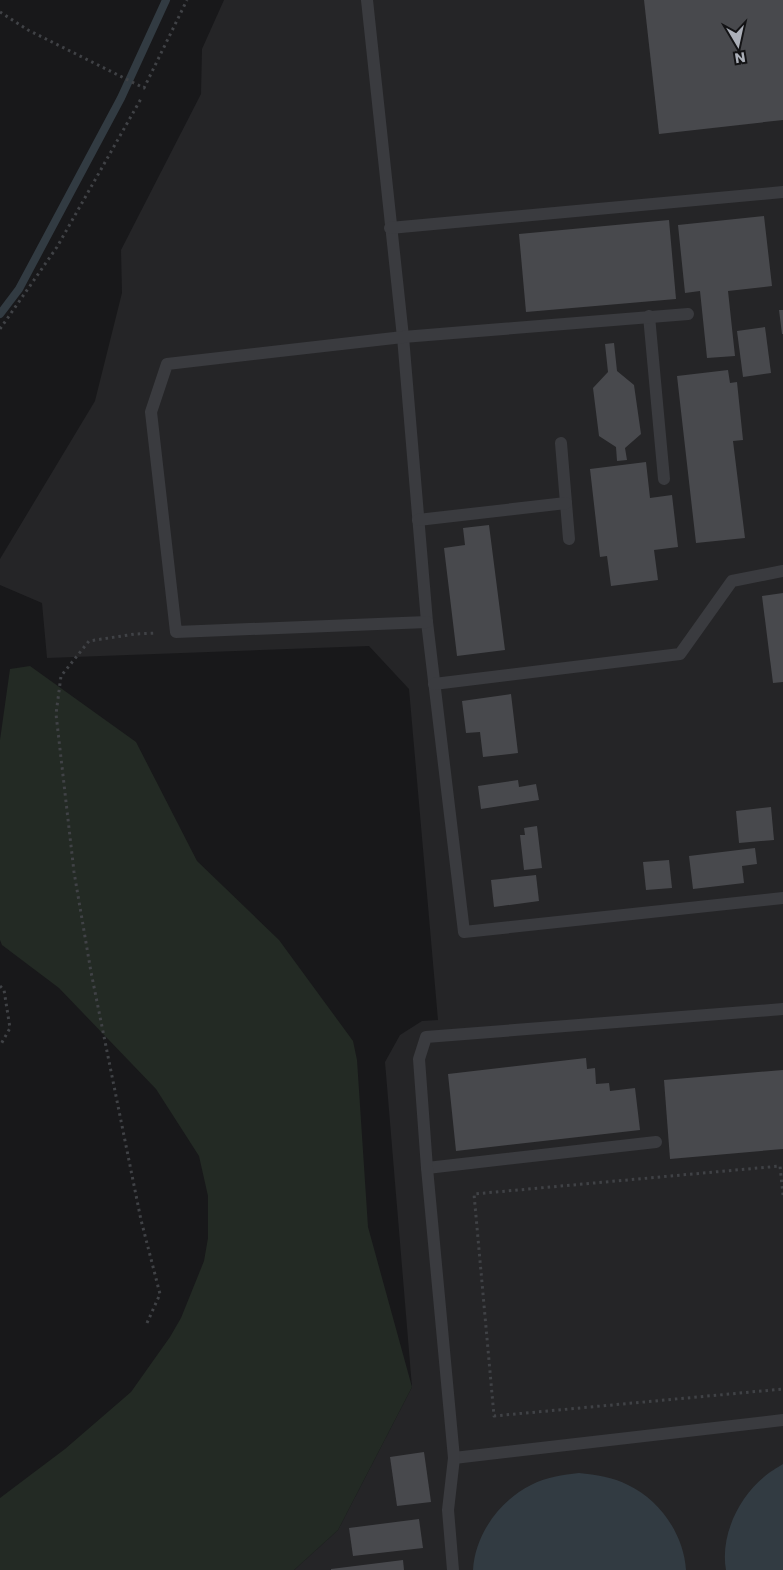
<svg xmlns="http://www.w3.org/2000/svg" width="783" height="1570" font-family="Poppins,sans-serif">
	<rect width="100%" height="100%" fill="#18181a"/>
	<path fill="#252527" d="M224 0H783V1570H294L338 1530 412 1387 385 1062 400 1035 422 1021 438 1020 409 689 369 646 47 658 42 603 0 585V559L95 401 122 293 121 250 201 94 202 49Z"/>
	<path fill="#232a24" d="M30 666 136 742 197 861 279 940 353 1041 357 1060 368 1227 412 1387 338 1530 294 1570H0V1498L65 1449 131 1392 170 1337 181 1318 204 1261 208 1238V1196L199 1156 156 1089 59 988 2 945 0 940V740L10 669Z"/>
	<g fill="#323b42">
		<path d="M783 1464V1570H726C720 1537 738 1498 764 1477 769 1472 777 1468 783 1464Z"/>
		<path d="M579 1473C596 1475 613 1477 628 1485 660 1500 684 1535 686 1570H473C475 1535 499 1501 531 1485 546 1477 563 1475 579 1473Z"/>
	</g>
	<g fill="none" stroke-linecap="round" stroke-linejoin="round">
		<path stroke="#323b42" stroke-width="8" d="M0 314 19 289 121 98 166 0"/>
	</g>
	<g fill="#48494d">
		<path d="M644 0H783V120L659 134Z"/>
		<path d="M764 216 772 286 728 291 735 356 707 358 700 291 685 293 678 225Z"/>
		<path d="M669 220 676 299 526 312 519 234Z"/>
		<path d="M779 310H783V334H782Z"/>
		<path d="M765 327 771 373 743 377 737 331Z"/>
		<path d="M614 343 617 371 634 385 641 434 625 448 627 460 617 461 616 447 599 436 593 388 608 372 605 344Z"/>
		<path d="M728 370 730 383 737 382 743 440 733 441 745 538 696 543 677 376Z"/>
		<path d="M646 462 650 498 672 495 678 547 654 550 658 580 611 586 607 556 600 557 590 469Z"/>
		<path d="M489 525 505 650 457 656 444 548 465 545 463 528Z"/>
		<path d="M783 593V682L773 683 762 596Z"/>
		<path d="M511 694 518 753 483 757 480 732 466 733 462 701Z"/>
		<path d="M518 780 519 787 536 784 539 800 481 809 478 786Z"/>
		<path d="M771 807 774 840 739 843 736 811Z"/>
		<path d="M537 826 542 868 524 870 520 835H525L524 828Z"/>
		<path d="M755 848 757 864 742 866 744 883 693 889 689 856Z"/>
		<path d="M669 860 672 888 646 890 643 862Z"/>
		<path d="M536 875 539 901 494 907 491 880Z"/>
		<path d="M586 1058 587 1069 595 1068 596 1084 609 1083 610 1091 635 1088 640 1130 456 1151 448 1074Z"/>
		<path d="M783 1070V1149L670 1159 664 1080Z"/>
		<path d="M424 1452 431 1502 397 1506 390 1457Z"/>
		<path d="M419 1519 423 1548 353 1556 349 1528Z"/>
		<path d="M403 1560 404 1570H331V1569Z"/>
	</g>
	<g fill="none" stroke-linecap="round" stroke-linejoin="round">
		<g stroke="#404246" stroke-width="3" stroke-dasharray="2.5 4" stroke-linecap="butt">
			<path d="M0 12 28 30 144 88 187 0"/>
			<path d="M0 329 57 247 142 97"/>
			<path d="M0 986 4 990 10 1028 0 1046"/>
			<path d="M783 1195 780 1166 474 1194 494 1416 783 1389"/>
			<path d="M147 1323 160 1294 141 1220 91 972 74 872 56 714 61 676 89 641 135 634 157 633"/>
		</g>
		<g stroke="#3a3b3f" stroke-width="12">
			<path d="M367 0 403 337 427 622 464 932 783 898"/>
			<path d="M390 228 783 192"/>
			<path d="M649 316 664 479"/>
			<path d="M561 443 569 539"/>
			<path d="M418 520 566 503"/>
			<path d="M427 622 176 632 151 412 167 364 403 337 688 314"/>
			<path d="M434 684 680 654 732 581 783 571"/>
			<path d="M427 1168 656 1142"/>
			<path d="M454 1458 783 1420"/>
			<path d="M453 1570 448 1510 454 1458 427 1168 419 1059 426 1037 783 1009"/>
		</g>
	</g>
	<g transform="translate(738 45) rotate(171)" stroke="#131315" stroke-width="4" paint-order="stroke">
	<path d="M0-4L9 19L0 12L-9 19Z" fill="#acb0b9"/>
	<text y="-8" font-size="14" font-weight="bold" text-anchor="middle" fill="#acb0b9">N</text>
	</g>
</svg>
